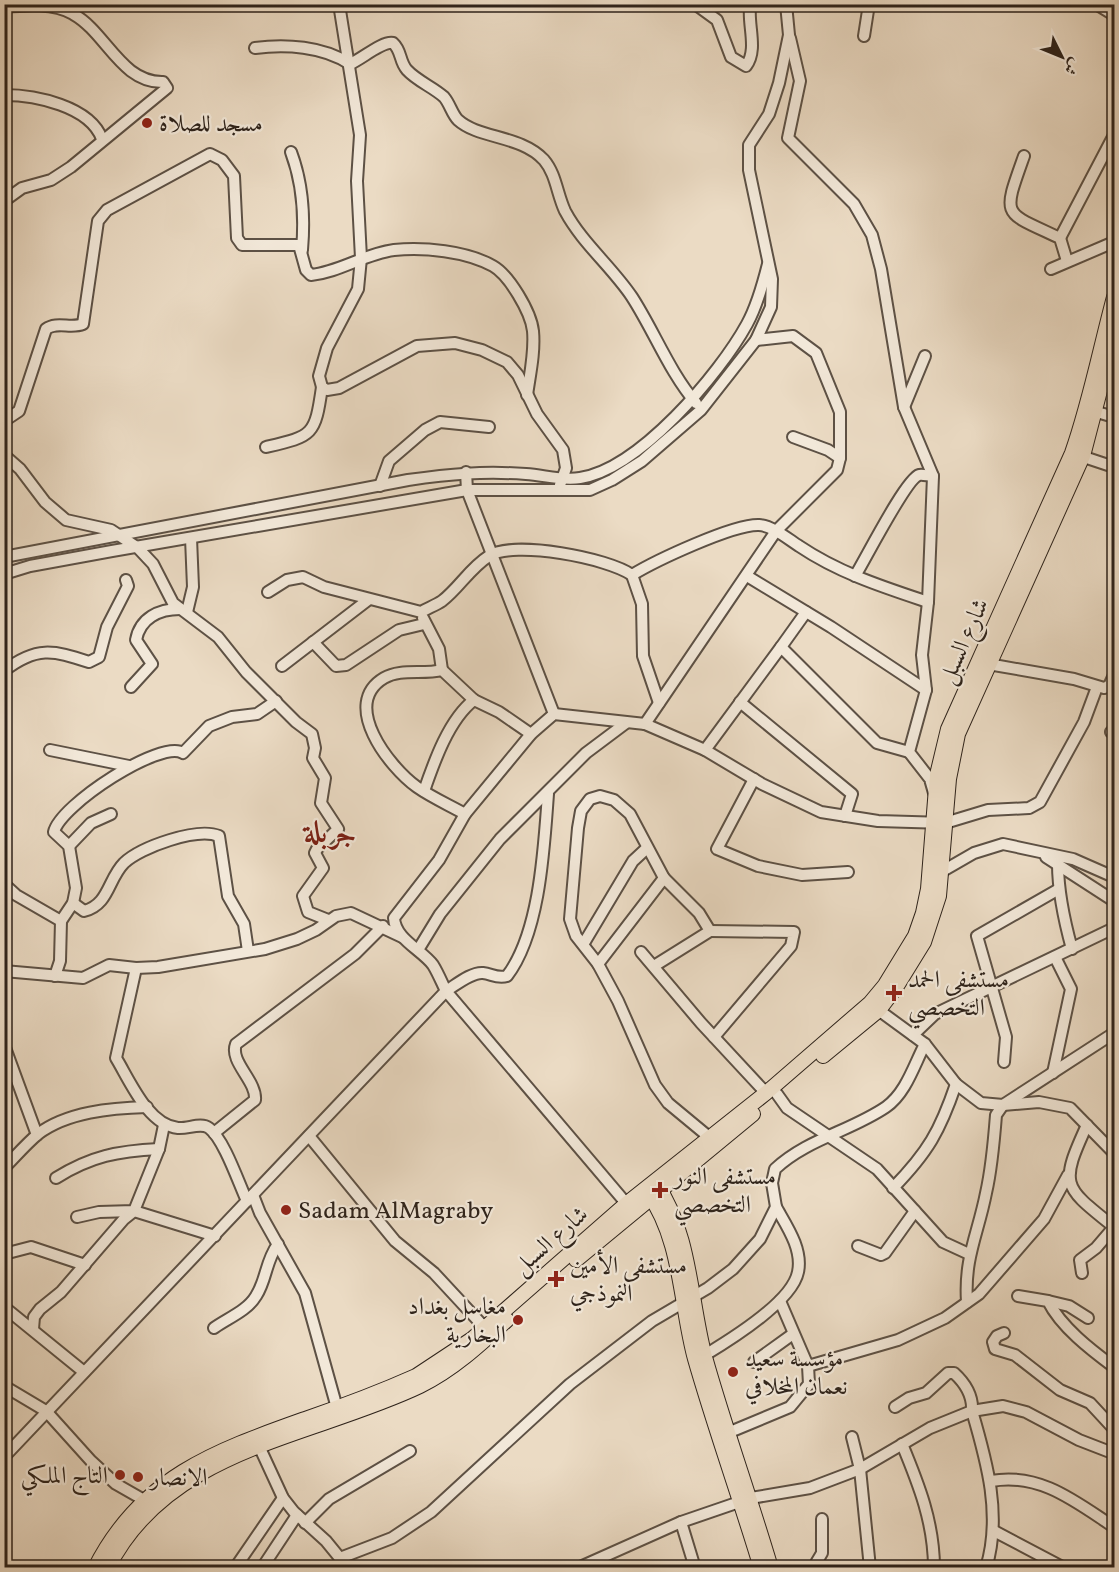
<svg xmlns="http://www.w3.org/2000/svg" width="1119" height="1572" font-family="Vollkorn,Amiri,serif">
	<rect width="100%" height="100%" fill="#ebdbc4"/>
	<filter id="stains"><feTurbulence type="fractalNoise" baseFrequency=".00333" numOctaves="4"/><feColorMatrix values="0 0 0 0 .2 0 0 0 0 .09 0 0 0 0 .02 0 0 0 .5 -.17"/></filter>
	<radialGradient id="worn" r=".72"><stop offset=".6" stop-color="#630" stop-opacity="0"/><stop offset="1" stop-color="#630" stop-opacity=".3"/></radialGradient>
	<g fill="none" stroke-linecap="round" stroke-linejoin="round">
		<g stroke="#5d5145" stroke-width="14">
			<g id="minor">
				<path d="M339 4 360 135 357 181 361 258 358 289 327 348 319 376 322 387 327 390 339 388 417 346 455 343 482 350 507 362 518 375 537 414 563 450 566 468 560 485"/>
				<path d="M695 4 717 20 731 57 746 66C758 50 748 26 750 8L755 4"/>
				<path d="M1096 4 1114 15"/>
				<path d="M4 7C26 5 54 3 73 14 106 32 121 83 163 82L167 88 71 167 51 180 22 188 4 201"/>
				<path d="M864 36 869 4"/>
				<path d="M790 38 800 81 788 138 854 204 872 235 881 269 904 407 933 476 928 602 922 655 926 690 909 752 930 779 934 793"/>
				<path d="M255 48C285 44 323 46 350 64 362 59 382 41 393 43 402 51 399 61 407 70 417 81 433 87 444 97 450 104 452 114 458 120 479 139 521 135 544 160 556 174 557 194 565 211 582 243 612 267 632 297 654 331 670 373 696 403"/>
				<path d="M4 95C35 95 90 106 102 139"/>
				<path d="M291 152C303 184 305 216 302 250"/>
				<path d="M1024 156C1002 218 1002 211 1060 238L1067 261"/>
				<path d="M1060 238 1114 135"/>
				<path d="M1051 269 1114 242"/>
				<path d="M904 407 925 356"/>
				<path d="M1090 410 1114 417"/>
				<path d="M4 421 19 411 46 329C57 321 71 329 83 324L98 221 107 210 210 154 222 160 234 176 237 238 242 245H299L306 270 311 275C340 272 364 254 394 250 424 247 466 251 493 266 509 275 531 312 533 331 535 352 530 374 527 395"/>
				<path d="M793 437 828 450 840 458"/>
				<path d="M266 447C313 436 315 436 322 387"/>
				<path d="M1075 454 1114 467"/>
				<path d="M4 455 20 469 45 502 66 520 111 530 138 548 153 564 173 603 218 637 246 672 296 722 312 734 315 748 313 758 325 778 321 803 338 829 317 849 315 853 323 868 303 896 308 912 328 920"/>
				<path d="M466 472 467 490 554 714"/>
				<path d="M380 486 389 461 425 430 440 422 489 427"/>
				<path d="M4 557 408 480C450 474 483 471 526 474 544 475 561 481 580 478 639 469 719 375 747 324 757 306 763 284 768 264"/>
				<path d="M4 574 30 566 112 551 467 490H590L612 480 642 461 701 410 756 340 771 307 772 279 749 170V145L769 114 779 83 789 35 786 4"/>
				<path d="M632 575 642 604 643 656 659 703"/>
				<path d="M747 576 831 627 926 690"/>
				<path d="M855 576C865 560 906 479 919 475 922 474 929 476 933 476"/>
				<path d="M268 592 287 580 303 577 324 587 421 612C428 608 436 605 442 601 459 588 470 568 489 556 514 540 608 558 632 575 655 561 733 524 759 525 773 526 788 539 799 546 839 573 883 587 928 602"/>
				<path d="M187 612 193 587 191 538"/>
				<path d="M423 618 439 649 442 670"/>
				<path d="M313 642 336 666 346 665 399 630 424 624"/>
				<path d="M781 647 806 612"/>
				<path d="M988 664 1074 679 1104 688 1109 686 1114 675"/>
				<path d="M282 666 368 600"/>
				<path d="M4 671C36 646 53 650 89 662L99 657 107 627 128 586 126 580"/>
				<path d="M131 687 152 664 136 640C140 618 159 609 180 609"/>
				<path d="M740 702 852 794 845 816"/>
				<path d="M645 724 776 531 837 470 840 458V412L816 353 793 336 756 340"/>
				<path d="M1111 732 1114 731"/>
				<path d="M50 750 129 766"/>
				<path d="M705 750 781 647 877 743 909 752"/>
				<path d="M754 779 717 849 758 866 802 875 848 872"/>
				<path d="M424 791C434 762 449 719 474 700"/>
				<path d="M548 794C544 848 540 933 507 976 497 979 492 974 483 973 471 972 456 985 446 991L631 1209"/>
				<path d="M465 814C449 805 431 797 417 787 389 767 340 704 384 678 401 668 423 675 442 670L474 700 499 712 531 734"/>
				<path d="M69 846 91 823 111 814"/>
				<path d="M1046 857 1114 901"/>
				<path d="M1058 864C1058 893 1064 920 1072 949"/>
				<path d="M941 872 974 853 1003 844 1073 859 1114 877"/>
				<path d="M664 878 630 814 614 800 600 796 590 799 581 811 578 828 570 919 576 936 598 964 618 1001 655 1085 668 1103 709 1137"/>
				<path d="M4 884 16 895 61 921"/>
				<path d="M73 903 84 911C109 905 108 879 124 863 141 847 197 827 219 836L228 896 244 924 248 951"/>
				<path d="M710 931 794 932 791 946 714 1037"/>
				<path d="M584 943 633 861 647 848"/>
				<path d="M418 950 440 914 500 839 586 753 626 723"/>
				<path d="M641 952 701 1023 766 1093"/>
				<path d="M598 964 664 878 699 913 710 931 654 966"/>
				<path d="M136 968 116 1058C130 1081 148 1125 178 1128 188 1129 201 1122 209 1128 224 1139 239 1184 247 1201"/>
				<path d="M4 971 83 978 109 965 136 968 158 967 265 949 297 939 316 930 336 916 351 913 402 937"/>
				<path d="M55 976 60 961 61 921 73 903 76 888 69 846 54 832C60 805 161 739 183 753L209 726 232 717 257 714 276 701"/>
				<path d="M873 1006 925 1044 956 1084 981 1103 1003 1105 1039 1102 1070 1108 1114 1153"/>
				<path d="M913 1035 935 1014 1114 928"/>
				<path d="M4 1045 37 1135"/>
				<path d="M1004 1062 1006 1037 977 936 1059 889"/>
				<path d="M1053 1073 1071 989 1055 957"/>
				<path d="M777 1094 787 1108 877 1169 943 1242 969 1254"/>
				<path d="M1087 1125C1059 1186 1063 1186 1114 1227"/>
				<path d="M214 1133 255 1100C257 1081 229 1062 236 1044L355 954 383 926"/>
				<path d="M309 1136 395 1241 434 1273 485 1328"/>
				<path d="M4 1168C15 1157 26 1144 38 1134 67 1112 111 1108 147 1107"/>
				<path d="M56 1178C91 1156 118 1151 159 1149"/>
				<path d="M893 1188C928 1152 940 1131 956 1084"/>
				<path d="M253 1195 260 1213 305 1293 337 1408"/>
				<path d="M77 1217 99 1212 134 1211 159 1149 164 1125"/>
				<path d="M858 1246 881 1255 885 1253 915 1211"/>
				<path d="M4 1254 31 1247 85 1265"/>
				<path d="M1082 1273 1080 1260 1096 1248 1114 1227"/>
				<path d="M1018 1296 1048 1301C1061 1327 1091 1350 1114 1367"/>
				<path d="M1048 1301 1069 1306 1088 1318"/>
				<path d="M967 1302C964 1258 978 1234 986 1193 992 1167 994 1141 996 1115L1003 1105 1114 1033"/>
				<path d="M4 1307 84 1372"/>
				<path d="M214 1328C228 1318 247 1311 256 1296 267 1279 265 1262 278 1244"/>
				<path d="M33 1329 34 1317 40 1309 61 1292 124 1219 134 1211 215 1236"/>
				<path d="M1004 1333 997 1336 993 1342 995 1349 1015 1355 1060 1390 1090 1403 1114 1429"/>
				<path d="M705 1355C730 1340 792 1302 798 1272 803 1249 786 1225 776 1207"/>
				<path d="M754 1362 793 1334"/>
				<path d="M808 1366 898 1340 945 1318 979 1294 1044 1219 1068 1175"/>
				<path d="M4 1386 46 1411 91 1461 116 1484 151 1504"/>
				<path d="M895 1407 909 1398 926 1393 948 1373H954C965 1383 973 1396 972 1411 987 1462 1002 1516 986 1568"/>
				<path d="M730 1432 790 1407 809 1384 808 1366 780 1301"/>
				<path d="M852 1437 860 1469 870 1568"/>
				<path d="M902 1444C919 1485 934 1523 934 1568"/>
				<path d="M259 1446 283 1498 294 1512 326 1541 348 1568"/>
				<path d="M4 1457 446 991C442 983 438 973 433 965 422 950 395 939 394 918L439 860 465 814 531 734 554 714 645 724 705 750 762 784 821 812 878 821 945 823 988 810 1029 808 1040 802 1084 722 1097 687"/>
				<path d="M991 1481C1040 1472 1076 1502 1114 1527"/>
				<path d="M681 1522 695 1568"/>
				<path d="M305 1523 329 1499 410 1451"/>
				<path d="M994 1531 1064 1568"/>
				<path d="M340 1558 392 1538 431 1512 570 1384 652 1321 708 1288 733 1269 760 1239 776 1207 772 1183 775 1169C807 1139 851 1131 886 1107 906 1093 914 1065 925 1044"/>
				<path d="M235 1568 283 1498"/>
				<path d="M262 1568 297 1515"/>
				<path d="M578 1568 681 1522 751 1498 810 1488 860 1469 930 1428 972 1411 1003 1406 1026 1412 1079 1440 1110 1452 1114 1446"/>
				<path d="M813 1568 822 1553V1519"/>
			</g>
		</g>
		<g stroke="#2e231b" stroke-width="16">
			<g id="major">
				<path d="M823 1056 879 1010 895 989 924 942 939 896 949 779 958 734 1083 456 1114 337"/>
				<path d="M657 1185C691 1235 690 1301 705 1357 725 1428 750 1497 771 1568"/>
				<path d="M648 1193C682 1241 680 1304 695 1359 715 1429 740 1498 761 1568"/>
				<path d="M576 1260 753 1114"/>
				<path d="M95 1568C141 1477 215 1451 305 1419 343 1406 380 1392 416 1376L472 1339 626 1204 766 1093 870 1003 885 985 915 936 923 913 928 889 937 775 948 729 1072 453C1090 402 1100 349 1114 297"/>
				<path d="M108 1568C168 1448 311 1438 420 1386 453 1370 481 1344 507 1320"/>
			</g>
		</g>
		<use href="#minor" stroke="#f2e8d9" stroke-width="10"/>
		<use href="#major" stroke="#ebdbc4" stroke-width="14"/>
	</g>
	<g fill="#8f2418" stroke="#f2e8d9" stroke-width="2">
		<circle cx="147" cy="123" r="6"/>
		<path d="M891 984h6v6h6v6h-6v6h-6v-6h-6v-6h6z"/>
		<path d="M657 1181h6v6h6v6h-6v6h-6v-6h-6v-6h6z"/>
		<circle cx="286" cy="1210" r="6"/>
		<path d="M553 1270h6v6h6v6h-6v6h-6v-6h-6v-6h6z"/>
		<circle cx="518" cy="1320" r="6"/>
		<circle cx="733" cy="1372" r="6"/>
		<circle cx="120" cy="1475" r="6"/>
		<circle cx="138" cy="1477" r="6"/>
	</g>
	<g text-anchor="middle" stroke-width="4.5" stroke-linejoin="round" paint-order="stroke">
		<g font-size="24" fill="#2e231b" stroke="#f2e8d9" text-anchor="start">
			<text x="159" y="131">مسجد للصلاة</text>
			<text x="908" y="987">مستشفى الحمد<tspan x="908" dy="28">التخصصي</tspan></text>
			<text x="674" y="1184">مستشفى النور<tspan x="674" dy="28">التخصصي</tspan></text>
			<text x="298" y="1218">Sadam AlMagraby</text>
			<text x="570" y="1273">مستشفى الأمين<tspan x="570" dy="28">النموذجي</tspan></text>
			<text x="506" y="1314" text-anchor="end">مغاسل بغداد<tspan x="506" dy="28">البخارية</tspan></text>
			<text x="745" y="1366">مؤسسة سعيد<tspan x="745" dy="28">نعمان المخلافي</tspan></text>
			<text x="108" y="1483" text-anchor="end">التاج الملكي</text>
			<text x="150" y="1485">الانصار</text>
		</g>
		<g font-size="24" fill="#2e231b" stroke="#f2e8d9">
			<text transform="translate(963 641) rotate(-66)" y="8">شارع السبل</text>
			<text transform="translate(550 1240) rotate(-41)" y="8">شارع السبل</text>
		</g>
		<g font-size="30" font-weight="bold" fill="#7a1f14" stroke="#f2e8d9">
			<text x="330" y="842">جربلة</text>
		</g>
	</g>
	<rect width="1119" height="1572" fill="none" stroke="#ebdbc4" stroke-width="24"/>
	<rect x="6" y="6" width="1107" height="1560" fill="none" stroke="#2e231b" stroke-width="3"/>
	<rect x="12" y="12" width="1095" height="1548" fill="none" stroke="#2e231b" stroke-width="1.5"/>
	<g transform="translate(1062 57) rotate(133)" stroke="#f2e8d9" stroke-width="4.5" paint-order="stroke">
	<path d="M0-4.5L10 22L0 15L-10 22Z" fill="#2e231b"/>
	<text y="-9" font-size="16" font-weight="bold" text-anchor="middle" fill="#2e231b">ش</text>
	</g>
	<rect width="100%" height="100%" filter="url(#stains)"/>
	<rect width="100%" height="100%" fill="url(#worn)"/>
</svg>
